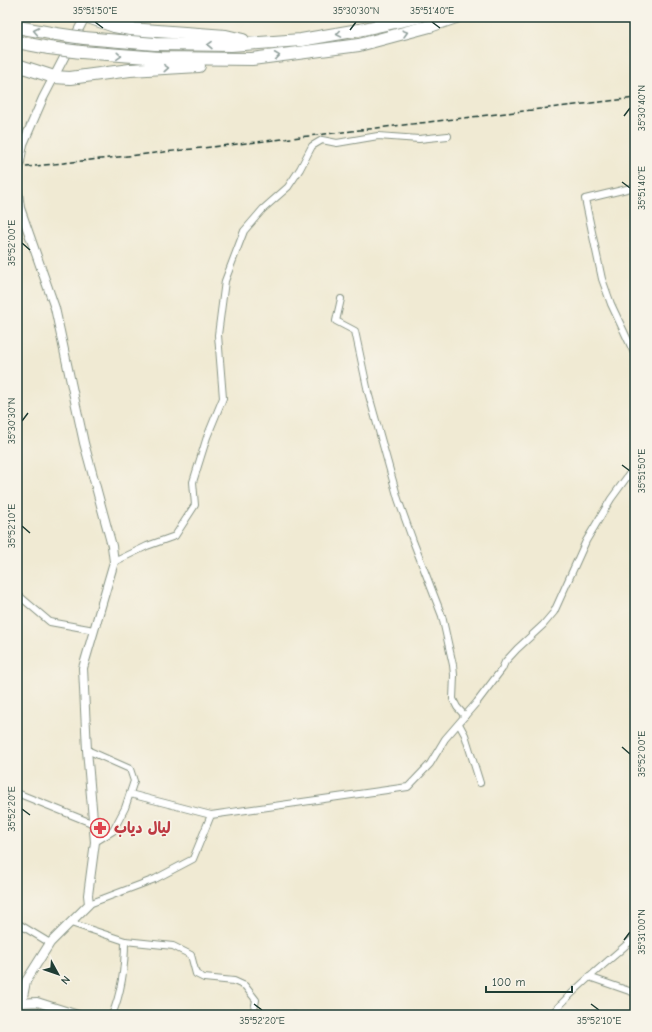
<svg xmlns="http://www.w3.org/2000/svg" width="652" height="1032" font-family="'Comic Neue','Playpen Sans Arabic',sans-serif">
	<rect width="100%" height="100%" fill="#f7f3e8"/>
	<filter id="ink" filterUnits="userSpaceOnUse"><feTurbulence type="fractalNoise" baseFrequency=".025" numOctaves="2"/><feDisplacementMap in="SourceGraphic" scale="8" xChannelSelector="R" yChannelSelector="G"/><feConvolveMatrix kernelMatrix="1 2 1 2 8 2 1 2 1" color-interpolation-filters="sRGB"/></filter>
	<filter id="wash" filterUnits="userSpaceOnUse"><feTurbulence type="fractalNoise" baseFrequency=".012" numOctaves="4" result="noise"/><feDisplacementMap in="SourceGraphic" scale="16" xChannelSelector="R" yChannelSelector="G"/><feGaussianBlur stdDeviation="0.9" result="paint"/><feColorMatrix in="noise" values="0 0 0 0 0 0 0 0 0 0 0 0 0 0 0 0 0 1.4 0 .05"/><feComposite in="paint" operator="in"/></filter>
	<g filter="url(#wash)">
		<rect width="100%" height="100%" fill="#f0ead3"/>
	</g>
	<g filter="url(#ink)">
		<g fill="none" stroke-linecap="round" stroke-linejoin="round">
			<g stroke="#889484" stroke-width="8">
				<g id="minor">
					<path d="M635 187 585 199 602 279 611 304 635 355"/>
					<path d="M341 299 336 321 355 331 368 392 398 499 413 541 442 616 453 665 454 675 453 699 457 707 465 716"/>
					<path d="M114 562 147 546 175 536 195 505 193 482 207 437 223 398 218 335 225 281 244 231 263 209 288 187 300 169 312 146 322 140 337 143 378 136 419 139 448 136"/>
					<path d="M17 594 50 622 94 630"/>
					<path d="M459 724 465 735 480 783"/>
					<path d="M87 750 130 769 134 781 125 808 113 831 95 842"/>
					<path d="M17 793 94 824"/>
					<path d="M130 794 211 815"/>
					<path d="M89 904 155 879 193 859 211 815 408 787 430 764 445 739 477 702 502 669 505 662 517 649 543 625 554 612 586 541 611 499 635 466"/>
					<path d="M17 923 50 943"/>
					<path d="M71 923 125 941 173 946 191 955 196 974 204 978 234 981 245 986 256 1000 253 1015"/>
					<path d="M589 977 635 993"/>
					<path d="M112 1015C122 991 125 967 125 941"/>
					<path d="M291 1015H294"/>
					<path d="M551 1015C576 986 607 963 635 937"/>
				</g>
			</g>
			<g stroke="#889484" stroke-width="10">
				<g id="tertiary">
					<path d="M17 179 23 144 43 98 85 17"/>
					<path d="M17 185 20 208 55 308 84 443 112 546 114 562 83 668 87 750 95 842 88 895 89 904 50 943 26 981 22 1002"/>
					<path d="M18 1003 37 1002 78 1015"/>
				</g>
			</g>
			<g stroke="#889484" stroke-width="14">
				<g id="motorway">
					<path d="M88 17 114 26 130 29 226 36 243 40"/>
					<path d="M17 27 56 34"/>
					<path d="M84 38 155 44 231 45 301 40 359 30 418 17"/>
					<path d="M17 42 49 48"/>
					<path d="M81 52 160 58 252 59 359 45 430 26 456 17"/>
					<path d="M17 65 54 77 70 78 130 70 199 66"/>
				</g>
			</g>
			<use href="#minor" stroke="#fff" stroke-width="6"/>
			<use href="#tertiary" stroke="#fff" stroke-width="8"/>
			<use href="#motorway" stroke="#fff" stroke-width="12"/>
			<path stroke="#1f3d34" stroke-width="1.5" stroke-dasharray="6 3" stroke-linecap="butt" d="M17 168 257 142 635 98"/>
			<g stroke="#889484" stroke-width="14" stroke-linecap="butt">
				<g id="motorway-bridge">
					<path d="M56 34 84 38"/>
					<path d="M49 48 81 52"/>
				</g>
			</g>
			<use href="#motorway-bridge" stroke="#fff" stroke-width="12"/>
		</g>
		<defs><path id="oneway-chevron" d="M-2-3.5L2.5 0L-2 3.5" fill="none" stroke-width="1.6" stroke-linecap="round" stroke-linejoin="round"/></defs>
		<g stroke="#8f9e9a">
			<use href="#oneway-chevron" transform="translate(36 31) rotate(-169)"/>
			<use href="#oneway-chevron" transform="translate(405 33) rotate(-15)"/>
			<use href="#oneway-chevron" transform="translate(339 34) rotate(170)"/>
			<use href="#oneway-chevron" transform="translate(210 45) rotate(-179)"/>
			<use href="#oneway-chevron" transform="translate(119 56) rotate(4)"/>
			<use href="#oneway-chevron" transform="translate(277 56) rotate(-8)"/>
			<use href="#oneway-chevron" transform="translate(166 68) rotate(-4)"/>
		</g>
	</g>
	<path fill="none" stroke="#1f3d34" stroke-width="1.5" d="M95 22 103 28M432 22 440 28M350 30 356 22M624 116 630 108M622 182 630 188M22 243 30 250M22 421 28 413M622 465 630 471M22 526 30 533M622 747 630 754M22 809 30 815M624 940 630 932M254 1004 262 1010M591 1004 599 1010"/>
	<defs>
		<g id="pharmacy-ring" transform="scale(1)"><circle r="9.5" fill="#f7f3e8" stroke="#e0444e" stroke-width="1.5"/><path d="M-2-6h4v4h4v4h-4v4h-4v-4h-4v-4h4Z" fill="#e0444e"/></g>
	</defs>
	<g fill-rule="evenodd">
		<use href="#pharmacy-ring" x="100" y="828"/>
	</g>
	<g text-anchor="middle" stroke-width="3.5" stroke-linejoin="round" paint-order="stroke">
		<g font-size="15" font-weight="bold" fill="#be3a42" stroke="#f7f3e8" text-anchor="start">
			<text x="114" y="833">ليال دياب</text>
		</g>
	</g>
	<rect width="652" height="1032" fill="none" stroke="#f7f3e8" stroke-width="44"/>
	<g transform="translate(58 974) rotate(130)" stroke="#f7f3e8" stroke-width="3" paint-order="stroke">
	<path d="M0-3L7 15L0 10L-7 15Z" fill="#1f3d34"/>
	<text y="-6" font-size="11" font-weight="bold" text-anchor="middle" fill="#1f3d34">N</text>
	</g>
	<path d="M486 986v6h86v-6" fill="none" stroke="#1f3d34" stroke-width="2"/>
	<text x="492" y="986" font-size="12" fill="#1f3d34" stroke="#f7f3e8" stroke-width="3" paint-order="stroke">100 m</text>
	<rect x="22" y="22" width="608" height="988" fill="none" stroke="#1f3d34" stroke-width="1.5"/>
	<g font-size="10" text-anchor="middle" fill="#1f3d34">
		<text x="95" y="14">35°51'50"E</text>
		<text x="356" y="14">35°30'30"N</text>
		<text x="432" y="14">35°51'40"E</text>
		<text transform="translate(641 108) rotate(-90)" y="4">35°30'40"N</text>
		<text transform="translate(641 188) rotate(-90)" y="4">35°51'40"E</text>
		<text transform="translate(11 243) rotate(-90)" y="4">35°52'00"E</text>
		<text transform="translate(11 421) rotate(-90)" y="4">35°30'30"N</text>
		<text transform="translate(641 471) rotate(-90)" y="4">35°51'50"E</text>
		<text transform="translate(11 526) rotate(-90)" y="4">35°52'10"E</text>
		<text transform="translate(641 754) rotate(-90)" y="4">35°52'00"E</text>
		<text transform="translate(11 809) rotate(-90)" y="4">35°52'20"E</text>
		<text transform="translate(641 932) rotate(-90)" y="4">35°31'00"N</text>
		<text x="262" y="1024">35°52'20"E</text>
		<text x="599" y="1024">35°52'10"E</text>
	</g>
</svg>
